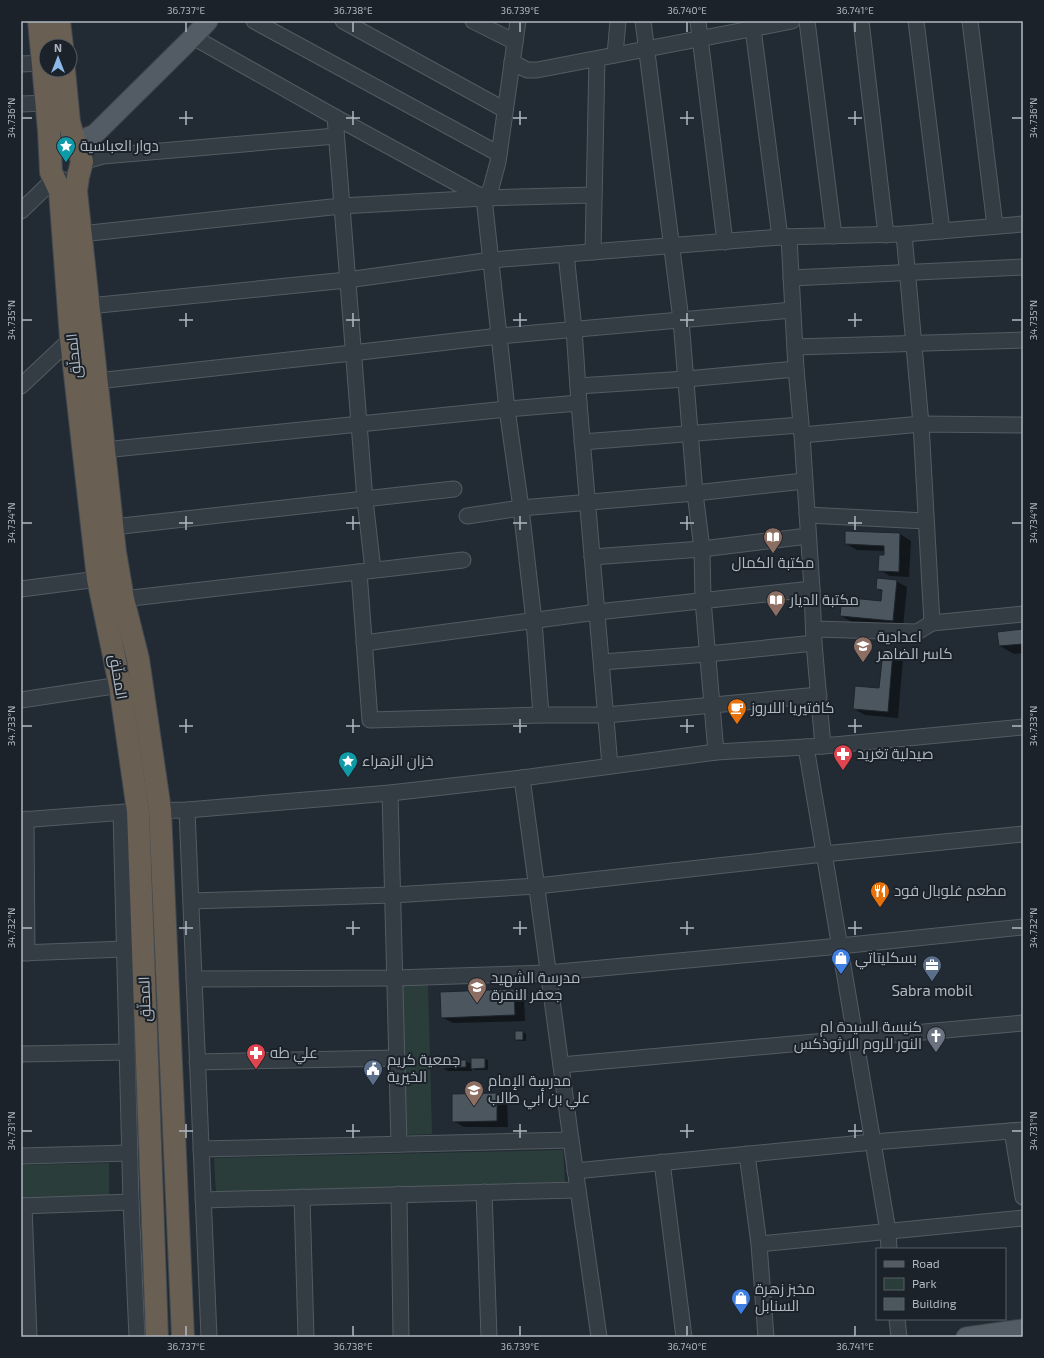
<svg xmlns="http://www.w3.org/2000/svg" width="1044" height="1358" font-family="'Exo 2',Cairo,sans-serif">
	<rect width="100%" height="100%" fill="#222b33"/>
	<g fill="#2b3d3b">
		<path d="M428 983 432 1134 403 1135 398 984Z"/>
		<path d="M563 1150 565 1182 216 1193 214 1158Z"/>
		<path d="M109 1163V1195L21 1198V1165Z"/>
	</g>
	<g fill="#0007">
		<path d="M846 532 900 534 911 541 909 577 890 576 879 570 885 557V551L857 550 846 544Z"/>
		<path d="M896 581 907 587 903 627 852 622 841 616 882 602 883 592 877 589Z"/>
		<path d="M1023 630V653L1014 654 1000 646Z"/>
		<path d="M892 653 903 659 898 718 865 715 854 709 880 689Z"/>
		<path d="M513 990 524 997 525 1021 453 1023 442 1017Z"/>
		<path d="M523 1032 526 1034V1041H519L516 1040Z"/>
		<path d="M485 1059 488 1060V1070H475L472 1068V1071H448L441 1067 465 1061 472 1064Z"/>
		<path d="M497 1094 507 1100 508 1127H464L453 1121Z"/>
	</g>
	<g fill="#4b565f" stroke="#1d242b">
		<path d="M845 531 900 533 899 572 878 571 879 555H884V546L845 544Z"/>
		<path d="M877 578 897 580 893 621 840 616 842 597 881 601 882 590 876 589Z"/>
		<path d="M1023 629V644L999 646 997 632Z"/>
		<path d="M883 652H893L888 712 853 709 855 686 879 688Z"/>
		<path d="M514 989 515 1015 441 1018 440 992Z"/>
		<rect x="515" y="1031" width="8" height="9"/>
		<path d="M471 1058H485V1068L471 1069Z"/>
		<path d="M440 1060H466V1067L440 1068Z"/>
		<path d="M497 1093V1121L452 1122V1094Z"/>
	</g>
	<g fill="none" stroke-linecap="round" stroke-linejoin="round">
		<g stroke="#535b62" stroke-width="17">
			<g id="minor">
				<path d="M254 21 499 154"/>
				<path d="M343 21 505 110"/>
				<path d="M473 21 515 42"/>
				<path d="M643 21 681 320 695 493 702 549 703 600 716 752"/>
				<path d="M698 21 725 242"/>
				<path d="M752 21 780 237"/>
				<path d="M807 21 834 236"/>
				<path d="M861 21 886 235"/>
				<path d="M916 21 942 231"/>
				<path d="M970 21 995 226"/>
				<path d="M193 37 335 117 484 198 507 409 521 508 534 621 541 715"/>
				<path d="M615 55 618 21"/>
				<path d="M512 62 527 70H537L792 21"/>
				<path d="M21 64 43 63"/>
				<path d="M21 104 46 103"/>
				<path d="M335 117 365 500 373 570"/>
				<path d="M82 162 103 156 336 136"/>
				<path d="M484 198 491 188 498 162 518 21"/>
				<path d="M21 211 47 186 65 180"/>
				<path d="M81 234 341 206 484 198 594 195"/>
				<path d="M904 234 921 424 932 623 1023 614"/>
				<path d="M789 237 796 369 802 435 812 589 814 643 823 746"/>
				<path d="M593 252 597 59"/>
				<path d="M566 254 574 329 579 403 610 766"/>
				<path d="M791 278 1023 267"/>
				<path d="M89 306 347 280 491 260 780 237 904 234 1023 224"/>
				<path d="M795 347 1023 340"/>
				<path d="M97 381 352 353 499 336 792 310"/>
				<path d="M21 386 71 339"/>
				<path d="M578 386 686 379 796 369"/>
				<path d="M802 435 921 424 1023 425"/>
				<path d="M582 442 800 425"/>
				<path d="M104 450 507 409 579 403"/>
				<path d="M807 515 926 521"/>
				<path d="M467 516 521 508 695 493 804 481"/>
				<path d="M113 527 454 489"/>
				<path d="M592 557 702 549 808 536"/>
				<path d="M359 572 370 720 541 715H606L819 695"/>
				<path d="M21 589 98 579"/>
				<path d="M123 599 463 560"/>
				<path d="M814 629 917 632 932 623"/>
				<path d="M364 643 597 612 812 589"/>
				<path d="M602 662 708 654 814 643"/>
				<path d="M21 700 120 685"/>
				<path d="M806 747 888 1231 889 1249"/>
				<path d="M522 778 571 1140 599 1337"/>
				<path d="M390 793 399 1144"/>
				<path d="M187 810 209 1337"/>
				<path d="M121 813 131 1202 137 1337"/>
				<path d="M26 819 27 953"/>
				<path d="M21 820 138 811 187 810 390 793 522 778 716 752 823 746 1023 727"/>
				<path d="M191 901 393 895 537 886 824 854 1023 834"/>
				<path d="M21 953 124 949"/>
				<path d="M194 979 395 978 548 973 840 946 1023 927"/>
				<path d="M21 1054 127 1052"/>
				<path d="M197 1062 397 1058"/>
				<path d="M561 1065 1023 1023"/>
				<path d="M1012 1131 1023 1197"/>
				<path d="M201 1149 571 1140"/>
				<path d="M747 1154 759 1244 1023 1218"/>
				<path d="M21 1156 129 1153"/>
				<path d="M662 1162 684 1337"/>
				<path d="M575 1171 873 1142 1023 1130"/>
				<path d="M484 1192 489 1337"/>
				<path d="M399 1194 401 1337"/>
				<path d="M302 1197 306 1337"/>
				<path d="M203 1200 578 1190"/>
				<path d="M21 1206 131 1202"/>
				<path d="M24 1206 29 1337"/>
				<path d="M759 1244 766 1337"/>
				<path d="M897 1319 899 1337"/>
			</g>
		</g>
		<g stroke="#3f464e" stroke-width="21">
			<g id="major">
				<path d="M50 153 95 134 193 37 208 21"/>
				<path d="M966 1337 1023 1329"/>
			</g>
		</g>
		<g stroke="#40484f" stroke-width="24">
			<g id="highway">
				<path d="M39 21 49 131 51 172 60 191 71 339 98 579 120 685 138 811 157 1337"/>
				<path d="M59 21 62 46"/>
				<path d="M64 70 69 122 75 143 79 150 82 162 78 177 76 191 115 552 123 599 138 659 160 810 183 1337"/>
			</g>
		</g>
		<use href="#minor" stroke="#353d44" stroke-width="15"/>
		<use href="#major" stroke="#535c64" stroke-width="19"/>
		<use href="#highway" stroke="#695f53" stroke-width="22"/>
	</g>
	<path fill="none" stroke="#b0b8c1" stroke-width="1.5" d="M186 22V32M353 22V32M520 22V32M687 22V32M855 22V32M186 111V125M353 111V125M520 111V125M687 111V125M855 111V125M22 118H32M179 118H193M346 118H360M513 118H527M680 118H694M848 118H862M1012 118H1022M186 313V327M353 313V327M520 313V327M687 313V327M855 313V327M22 320H32M179 320H193M346 320H360M513 320H527M680 320H694M848 320H862M1012 320H1022M186 516V530M353 516V530M520 516V530M687 516V530M855 516V530M22 523H32M179 523H193M346 523H360M513 523H527M680 523H694M848 523H862M1012 523H1022M186 719V733M353 719V733M520 719V733M687 719V733M855 719V733M22 726H32M179 726H193M346 726H360M513 726H527M680 726H694M848 726H862M1012 726H1022M186 921V935M353 921V935M520 921V935M687 921V935M855 921V935M22 928H32M179 928H193M346 928H360M513 928H527M680 928H694M848 928H862M1012 928H1022M186 1124V1138M353 1124V1138M520 1124V1138M687 1124V1138M855 1124V1138M22 1131H32M179 1131H193M346 1131H360M513 1131H527M680 1131H694M848 1131H862M1012 1131H1022M186 1326V1336M353 1326V1336M520 1326V1336M687 1326V1336M855 1326V1336"/>
	<defs>
		<g id="sight-pin" transform="scale(1)"><path d="M0 17L-7.5 6A9.5 9.5 0 1 1 7.5 6Z" fill="#0f9aa8" stroke="#1b2229"/><path d="M0-6L1.8-2.2L6-1.7L2.9 1.2L3.7 5.4L0 3.3L-3.7 5.4L-2.9 1.2L-6-1.7L-1.8-2.2Z" fill="#fff"/></g>
		<g id="library-pin" transform="scale(1)"><path d="M0 17L-7.5 6A9.5 9.5 0 1 1 7.5 6Z" fill="#8d6e63" stroke="#1b2229"/><path d="M-6-4Q-3-5.5-.7-3.5V5Q-3 3-6 4ZM6-4Q3-5.5 .7-3.5V5Q3 3 6 4Z" fill="#fff"/></g>
		<g id="school-pin" transform="scale(1)"><path d="M0 17L-7.5 6A9.5 9.5 0 1 1 7.5 6Z" fill="#8d6e63" stroke="#1b2229"/><path d="M0-5L7-2L0 1L-7-2ZM-4 1L0 2.5L4 1V4Q0 6-4 4Z" fill="#fff"/></g>
		<g id="cafe-pin" transform="scale(1)"><path d="M0 17L-7.5 6A9.5 9.5 0 1 1 7.5 6Z" fill="#e8710a" stroke="#1b2229"/><path d="M-5.5-4.5H6V0H3Q3 3.5 0 3.5H-2.5Q-5.5 3.5-5.5 0ZM3-3.2v2h1.7v-2ZM-6 4.5H4V6H-6Z" fill="#fff"/></g>
		<g id="pharmacy-pin" transform="scale(1)"><path d="M0 17L-7.5 6A9.5 9.5 0 1 1 7.5 6Z" fill="#e0444e" stroke="#1b2229"/><path d="M-2-6h4v4h4v4h-4v4h-4v-4h-4v-4h4Z" fill="#fff"/></g>
		<g id="restaurant-pin" transform="scale(1)"><path d="M0 17L-7.5 6A9.5 9.5 0 1 1 7.5 6Z" fill="#e8710a" stroke="#1b2229"/><path d="M-5-6h1v4h1v-4h1v4h1v-4h1v5L-1.5 .5V6h-2V.5L-5-1ZM5-6V6H3V1.5H1.5Q1.5-4 5-6Z" fill="#fff"/></g>
		<g id="shop-pin" transform="scale(1)"><path d="M0 17L-7.5 6A9.5 9.5 0 1 1 7.5 6Z" fill="#3f7fe0" stroke="#1b2229"/><path d="M-5-2.5h2.3a2.7 3.5 0 0 1 5.4 0H5L5.5 6h-11ZM-1.5-2.5h3a1.5 2.3 0 0 0-3 0Z" fill="#fff"/></g>
		<g id="office-pin" transform="scale(1)"><path d="M0 17L-7.5 6A9.5 9.5 0 1 1 7.5 6Z" fill="#5c6f8a" stroke="#1b2229"/><path d="M-6-3h4V-5.5h4V-3h4V5H-6ZM-1-4.5V-3h2v-1.5ZM-6 0V1H6V0Z" fill="#fff"/></g>
		<g id="church-pin" transform="scale(1)"><path d="M0 17L-7.5 6A9.5 9.5 0 1 1 7.5 6Z" fill="#6b7280" stroke="#1b2229"/><path d="M-1.2-6h2.4v3.5h3.3v2.4h-3.3V6h-2.4V-.1h-3.3v-2.4h3.3Z" fill="#fff"/></g>
		<g id="civic-pin" transform="scale(1)"><path d="M0 17L-7.5 6A9.5 9.5 0 1 1 7.5 6Z" fill="#5c6f8a" stroke="#1b2229"/><path d="M-.6-6.5H3V-4.5H.6V-3L4-1V1h2V6H-6V1h2V-1L-.6-3ZM-1.2 2.5V6h2.4V2.5Z" fill="#fff"/></g>
	</defs>
	<g fill-rule="evenodd">
		<use href="#sight-pin" x="66" y="146"/>
		<use href="#library-pin" x="773" y="537"/>
		<use href="#library-pin" x="776" y="600"/>
		<use href="#school-pin" x="863" y="646"/>
		<use href="#cafe-pin" x="737" y="708"/>
		<use href="#pharmacy-pin" x="843" y="754"/>
		<use href="#sight-pin" x="348" y="761"/>
		<use href="#restaurant-pin" x="880" y="891"/>
		<use href="#shop-pin" x="841" y="958"/>
		<use href="#office-pin" x="932" y="965"/>
		<use href="#school-pin" x="477" y="987"/>
		<use href="#church-pin" x="936" y="1036"/>
		<use href="#pharmacy-pin" x="256" y="1053"/>
		<use href="#civic-pin" x="373" y="1069"/>
		<use href="#school-pin" x="474" y="1090"/>
		<use href="#shop-pin" x="741" y="1298"/>
	</g>
	<g text-anchor="middle" stroke-width="4" stroke-linejoin="round" paint-order="stroke">
		<g font-size="15" fill="#b0b8c1" stroke="#1b2229" text-anchor="start">
			<text x="80" y="151">دوار العباسية</text>
			<text x="773" y="568" text-anchor="middle">مكتبة الكمال</text>
			<text x="790" y="605">مكتبة الديار</text>
			<text x="877" y="642">اعدادية<tspan x="877" dy="17">كاسر الضاهر</tspan></text>
			<text x="751" y="713">كافتيريا اللاروز</text>
			<text x="857" y="759">صيدلية تغريد</text>
			<text x="362" y="766">خزان الزهراء</text>
			<text x="894" y="896">مطعم غلوبال فود</text>
			<text x="855" y="963">بسكليتاتي</text>
			<text x="491" y="983">مدرسة الشهيد<tspan x="491" dy="17">جعفر النمرة</tspan></text>
			<text x="932" y="996" text-anchor="middle">Sabra mobil</text>
			<text x="922" y="1032" text-anchor="end">كنيسة السيدة ام<tspan x="922" dy="17">النور للروم الارثوذكس</tspan></text>
			<text x="270" y="1058">علي طه</text>
			<text x="387" y="1065">جمعية كريم<tspan x="387" dy="17">الخيرية</tspan></text>
			<text x="488" y="1086">مدرسة الإمام<tspan x="488" dy="17">علي بن أبي طالب</tspan></text>
			<text x="755" y="1294">مخبز زهرة<tspan x="755" dy="17">السنابل</tspan></text>
		</g>
		<g font-size="15" fill="#b0b8c1" stroke="#1b2229">
			<text transform="translate(74 356) rotate(-96)" y="5">المحلّق</text>
			<text transform="translate(118 677) rotate(80)" y="5">المحلّق</text>
			<text transform="translate(145 999) rotate(-92)" y="5">المحلّق</text>
		</g>
	</g>
	<rect width="1044" height="1358" fill="none" stroke="#1b2229" stroke-width="44"/>
	<rect x="876" y="1248" width="130" height="72" fill="#1b2229" stroke="#575e66"/>
	<rect x="884" y="1261" width="20" height="6" fill="#535c64" stroke="#575e66"/>
	<text x="912" y="1268" font-size="12" fill="#b0b8c1">Road</text>
	<rect x="884" y="1278" width="20" height="12" fill="#2b3d3b" stroke="#575e66"/>
	<text x="912" y="1288" font-size="12" fill="#b0b8c1">Park</text>
	<rect x="884" y="1298" width="20" height="12" fill="#4b565f" stroke="#575e66"/>
	<text x="912" y="1308" font-size="12" fill="#b0b8c1">Building</text>
	<g transform="translate(58 58)"><circle r="19" fill="#1b2229" stroke="#575e66"/>
	<path d="M0-3L7 15L0 10L-7 15Z" fill="#8db9e9"/>
	<text y="-6" font-size="11" font-weight="bold" text-anchor="middle" fill="#b0b8c1">N</text>
	</g>
	<rect x="22" y="22" width="1000" height="1314" fill="none" stroke="#b0b8c1" stroke-width="1.5"/>
	<g font-size="10" text-anchor="middle" fill="#b0b8c1">
		<text x="186" y="14">36.737°E</text>
		<text x="353" y="14">36.738°E</text>
		<text x="520" y="14">36.739°E</text>
		<text x="687" y="14">36.740°E</text>
		<text x="855" y="14">36.741°E</text>
		<text transform="translate(11 118) rotate(-90)" y="4">34.736°N</text>
		<text transform="translate(1033 118) rotate(-90)" y="4">34.736°N</text>
		<text transform="translate(11 320) rotate(-90)" y="4">34.735°N</text>
		<text transform="translate(1033 320) rotate(-90)" y="4">34.735°N</text>
		<text transform="translate(11 523) rotate(-90)" y="4">34.734°N</text>
		<text transform="translate(1033 523) rotate(-90)" y="4">34.734°N</text>
		<text transform="translate(11 726) rotate(-90)" y="4">34.733°N</text>
		<text transform="translate(1033 726) rotate(-90)" y="4">34.733°N</text>
		<text transform="translate(11 928) rotate(-90)" y="4">34.732°N</text>
		<text transform="translate(1033 928) rotate(-90)" y="4">34.732°N</text>
		<text transform="translate(11 1131) rotate(-90)" y="4">34.731°N</text>
		<text transform="translate(1033 1131) rotate(-90)" y="4">34.731°N</text>
		<text x="186" y="1350">36.737°E</text>
		<text x="353" y="1350">36.738°E</text>
		<text x="520" y="1350">36.739°E</text>
		<text x="687" y="1350">36.740°E</text>
		<text x="855" y="1350">36.741°E</text>
	</g>
</svg>
